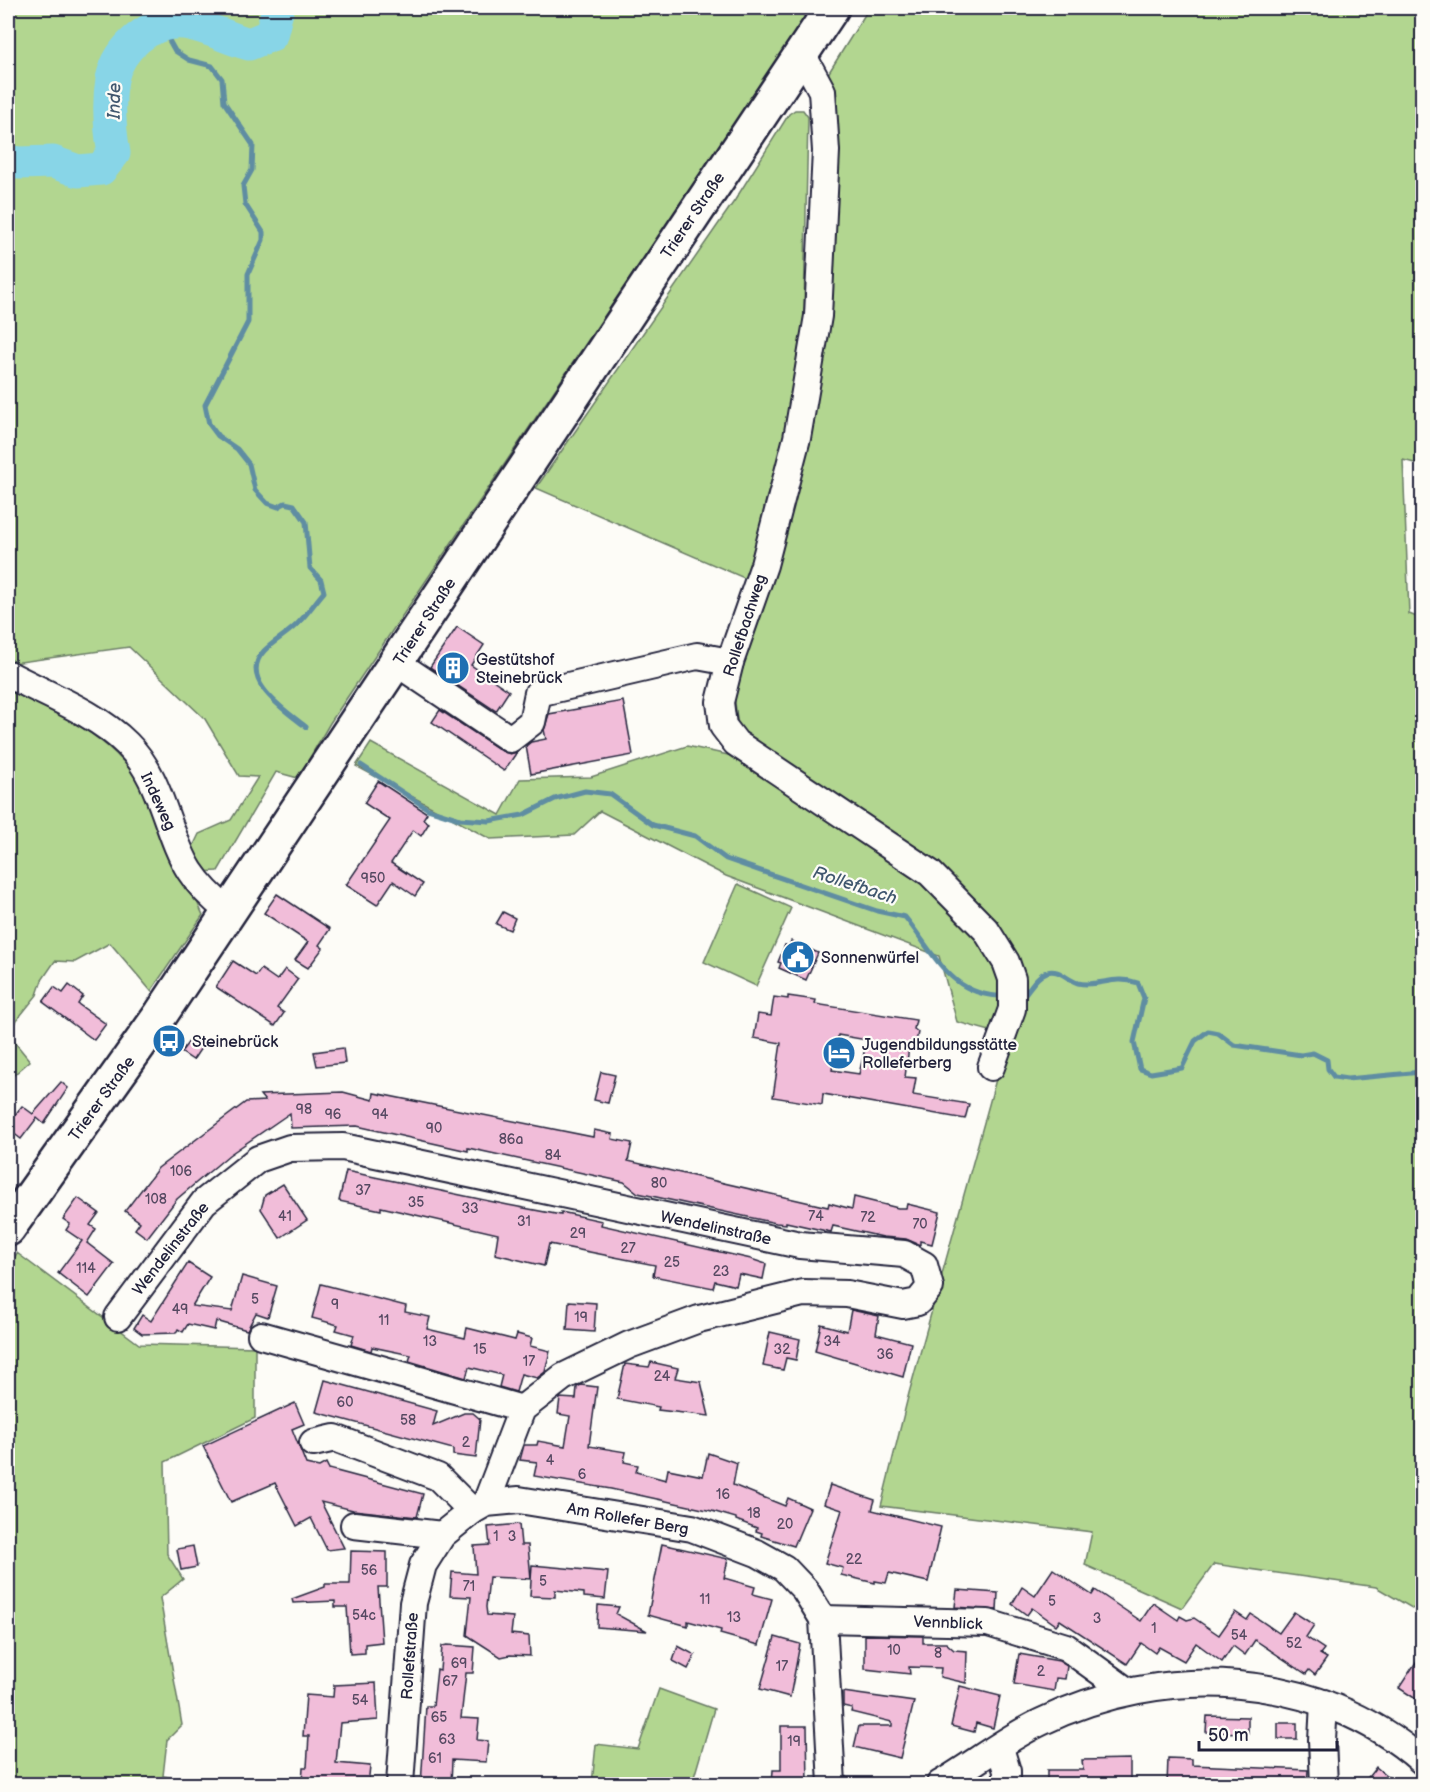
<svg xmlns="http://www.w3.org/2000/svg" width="1430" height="1792" font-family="'Balsamiq Sans',sans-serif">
	<rect width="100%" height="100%" fill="#fdfcf7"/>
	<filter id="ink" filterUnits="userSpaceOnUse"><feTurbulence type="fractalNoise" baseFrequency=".0167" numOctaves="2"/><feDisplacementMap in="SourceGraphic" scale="12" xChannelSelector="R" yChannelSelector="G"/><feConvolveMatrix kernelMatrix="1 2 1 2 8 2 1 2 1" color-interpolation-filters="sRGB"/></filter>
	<g filter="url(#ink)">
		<g fill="#b2d690" stroke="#6a7c66" stroke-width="1.5">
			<path d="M8 8H812L330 723 298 778 276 772 218 871 197 872 189 855 199 834 231 820 258 777 239 776 205 719 129 647 13 663 8 661Z"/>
			<path d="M869 8H1422V465L1403 460 1409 614 1422 619V1614L1376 1587 1214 1564 1182 1608 1085 1565 1092 1532 881 1506 909 1393 1008 1036 957 1022 939 956 726 876 600 811 574 835 490 839 356 766 371 743 500 815 520 779 591 777 687 746 742 758 733 687 808 414 832 92 828 74Z"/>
			<path d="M795 110H803L808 117 803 358 794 417 766 499 751 581 536 488 735 200 789 114Z"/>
			<path d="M8 686C44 706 86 725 116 754 157 793 180 865 203 915L151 991 110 943 75 962 55 961 42 980 37 995 8 1031Z"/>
			<path d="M738 884 791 908 756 986 704 962Z"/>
			<path d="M8 1034 30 1061 8 1080Z"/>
			<path d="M17 1253 139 1344 255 1347V1418L165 1462 167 1554 183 1579 160 1598 182 1725 167 1740 163 1776 214 1784H8V1268Z"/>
			<path d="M659 1689 714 1709 692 1784H592L596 1744 638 1749Z"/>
		</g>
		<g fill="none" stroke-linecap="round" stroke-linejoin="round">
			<g stroke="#5f8da2" stroke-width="5">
				<path d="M161 26 175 51 189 60 212 66 222 79 224 102 253 145 252 170 243 186 245 204 263 232V240L248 274V322L205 405 209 424 218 436 237 449 249 464 255 490 267 503 278 507 285 503 294 505 306 522 310 568 321 580 324 592C316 601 309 612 300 621 290 633 274 640 264 651 237 680 286 711 306 727"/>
				<path d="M361 765 428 809 460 819 489 821 523 815 555 799 585 791 610 794 653 825 695 836 726 859 877 911 905 917C935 954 951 998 1006 996"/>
				<path d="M1018 996 1024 995C1030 988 1037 975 1047 972 1059 968 1067 980 1078 983 1099 988 1113 974 1138 983L1144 998 1134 1042 1140 1069 1151 1073 1182 1068 1195 1041 1208 1031 1218 1033 1234 1045 1301 1055 1313 1053 1327 1060 1328 1069 1334 1077 1347 1079 1422 1072"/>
			</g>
			<path stroke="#88d5e7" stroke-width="33" d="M8 161 19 163 53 162 78 171 101 169 114 153C110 130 108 102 112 79 119 48 150 20 183 23 206 26 227 38 249 44L271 35 278 8"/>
		</g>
		<g fill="#f1bdd9" stroke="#22223b" stroke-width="1.5" fill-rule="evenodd">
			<path d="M457 627 484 645 471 665 509 691 496 711 430 667Z"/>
			<path d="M623 701 633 755 531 774 526 746 531 742 546 739 544 730 549 714Z"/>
			<path d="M440 710 502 751 510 754 517 752 504 771 432 722Z"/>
			<path d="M378 781 427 813 423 819 429 823 421 836 413 830 391 863 423 884 415 896 393 881 377 905 346 885 390 820 364 803Z"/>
			<path d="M277 894 330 929 319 945 323 948 308 968 295 960 308 942 264 913Z"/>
			<path d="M503 912 515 918 510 930 496 924Z"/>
			<path d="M791 941 818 953 806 980 779 968 781 963 778 962 785 945 789 946Z"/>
			<path d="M233 961 256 976 261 969 277 980 285 969 298 979 277 1008 284 1013 275 1026 216 987Z"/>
			<path d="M69 985 83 996 78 1004 106 1024 94 1040 43 1002 54 987 63 993Z"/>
			<path d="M788 996 816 1000 815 1004 916 1020 914 1029 918 1032 915 1048 909 1047 905 1077 916 1078 913 1095 969 1104 965 1119 823 1094 822 1105 773 1097 781 1043 754 1038 758 1014 771 1016 774 997 788 999ZM838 1035 867 1040 859 1074 832 1070Z"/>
			<path d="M190 1040 201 1048 193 1060 181 1052Z"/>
			<path d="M343 1048 345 1063 317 1066 314 1052Z"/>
			<path d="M601 1072 615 1075 608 1103 594 1100Z"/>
			<path d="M61 1082 68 1088 44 1124 37 1118 21 1139 8 1129V1111L14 1116 22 1106 33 1114Z"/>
			<path d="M343 1092 373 1100 374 1093 593 1137 594 1130 613 1134 612 1139 632 1143 628 1161 828 1207 829 1203 852 1209 854 1197 898 1208H906L907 1204 940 1212 932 1244 920 1241V1245L906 1239 883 1237 833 1226 831 1232 786 1222V1224L776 1223 638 1193 624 1182 468 1148V1151L357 1126 291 1128 290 1113 229 1155 177 1199 147 1238 135 1229 140 1222 125 1211 158 1168 246 1102 265 1101 260 1095Z"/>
			<path d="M346 1171 508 1205 561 1215V1212L602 1221 601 1225 751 1259 766 1264 763 1279 739 1274 736 1286 715 1281 713 1288 653 1276 655 1265 549 1244 544 1266 495 1254 498 1234 381 1207V1210L339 1201Z"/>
			<path d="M283 1184 307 1220 280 1238 261 1209 265 1195Z"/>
			<path d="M78 1198 99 1213 90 1225 96 1229 87 1243 114 1264 89 1297 58 1273 82 1241 66 1230 70 1224 63 1219Z"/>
			<path d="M188 1263 210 1277 192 1306 232 1311 242 1276 277 1286 268 1317 256 1313 247 1330 216 1321 214 1330 188 1324 183 1332 178 1329 176 1333 142 1334 134 1328 142 1315 151 1321Z"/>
			<path d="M321 1284 406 1306 405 1312 430 1317 427 1329 465 1338 467 1328 515 1340 517 1334 532 1338 530 1346 550 1351 545 1372 537 1378 521 1374 516 1392 499 1387 502 1375 469 1367 466 1378 409 1361 411 1355 372 1347 371 1351 351 1345 354 1335 336 1330 338 1325 312 1318Z"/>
			<path d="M569 1301 596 1303 594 1332 567 1330Z"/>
			<path d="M851 1310 879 1316 876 1334 911 1343 903 1377 815 1351 821 1324 847 1331Z"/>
			<path d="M770 1332 800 1339 796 1360 786 1358 783 1370 763 1366Z"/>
			<path d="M651 1362 678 1368 675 1378 701 1382 709 1416 658 1410 659 1407 617 1399 625 1364 649 1367Z"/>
			<path d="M325 1380 437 1411 433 1426 464 1413H473L480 1419 476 1458 453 1455V1449L316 1412Z"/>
			<path d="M581 1385 597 1387 589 1446 626 1452 624 1462 638 1465 636 1472 666 1480 668 1469 703 1476 708 1453 737 1463 733 1485 785 1506 788 1498 810 1508 794 1546 761 1536 762 1533 756 1531 757 1528 736 1520V1518L712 1511 611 1489 534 1476 537 1462 520 1460 524 1445H537L538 1441 565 1446 570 1416 558 1414 560 1398 576 1399 577 1387Z"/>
			<path d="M295 1403 304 1424 292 1429 306 1464 319 1467 326 1463 329 1469 423 1494 417 1517 353 1510 321 1502 344 1548 327 1550 311 1518 297 1526 275 1483 231 1502 203 1446Z"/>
			<path d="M830 1485 875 1500 872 1510 941 1527 928 1582 889 1573 886 1583 875 1581V1583L841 1575 843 1568 825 1563 842 1510 824 1504Z"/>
			<path d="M519 1524 521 1545H528L531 1579 489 1577 486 1607 487 1615 513 1617 511 1634 529 1636 530 1656 510 1655 501 1657 467 1635 471 1597 450 1596 452 1572 476 1574 474 1546 490 1545 488 1527Z"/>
			<path d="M662 1544 728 1559 724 1578 755 1587 753 1594 772 1599 759 1645 720 1634 721 1630 688 1621V1626L648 1615Z"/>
			<path d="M193 1546 197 1567 181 1570 177 1549Z"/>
			<path d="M351 1551 387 1552V1587H378L382 1642 365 1644V1653L350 1654 347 1607H335V1601L293 1603 292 1599 325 1587V1584H350Z"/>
			<path d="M532 1565 608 1572 605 1599 584 1597V1593L555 1590V1597L530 1596Z"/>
			<path d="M1053 1569 1092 1595 1095 1590 1141 1621 1153 1603 1178 1620 1180 1616 1187 1620 1194 1618 1219 1635 1235 1612 1247 1620 1251 1614 1279 1633 1294 1612 1314 1625 1306 1637 1324 1649 1320 1654 1327 1658 1315 1675 1309 1670 1306 1674 1255 1640 1245 1655 1233 1646 1222 1662 1196 1643 1184 1661 1159 1647 1155 1653 1141 1643 1127 1664 1060 1620 1056 1625 1032 1608 1027 1615 1012 1604 1022 1587 1035 1596Z"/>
			<path d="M957 1590 998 1593 997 1610 955 1607Z"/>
			<path d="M598 1605 619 1607 616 1614 647 1631 597 1627Z"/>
			<path d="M865 1635 923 1636V1643H946L954 1650 967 1651 966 1683 940 1677 941 1668 909 1667 910 1674 865 1669Z"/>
			<path d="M775 1637 800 1644 790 1697 760 1689Z"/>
			<path d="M447 1645 475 1647 473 1673H466L461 1718 479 1719 477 1740 488 1741 486 1762 452 1760 451 1785H421L426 1706H433L437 1669 440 1670 442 1646Z"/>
			<path d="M678 1646 695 1655 688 1669 673 1661Z"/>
			<path d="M1422 1653V1703L1399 1688Z"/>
			<path d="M1019 1654 1059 1661 1067 1666 1065 1679 1056 1678 1054 1691 1014 1684Z"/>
			<path d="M376 1683 378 1720 340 1723 336 1763 370 1766 368 1785 302 1783 303 1767H307L309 1736H303L306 1695 333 1697 334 1685Z"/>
			<path d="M960 1686 1000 1696 993 1728 976 1723 974 1732 951 1726Z"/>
			<path d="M843 1692 914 1702 900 1758 854 1747 859 1726H892V1722L851 1712 852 1708 843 1706Z"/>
			<path d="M1207 1716 1248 1717V1733L1206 1732Z"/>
			<rect x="1278" y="1723" width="19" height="16"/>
			<path d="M781 1726H807L808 1785H772L773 1770H781Z"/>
			<path d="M1168 1758 1192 1759V1765L1308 1770 1307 1785H1167Z"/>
			<path d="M1130 1759V1785H1047V1770H1083L1082 1760Z"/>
			<path d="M1376 1767 1398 1785H1362Z"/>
		</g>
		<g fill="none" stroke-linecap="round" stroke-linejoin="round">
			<g stroke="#22223b" stroke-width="30">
				<g id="minor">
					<path d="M801 52 822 91 826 151 818 316 797 438 764 565 730 662 720 702 723 726 736 743 930 873 986 930 1006 962 1012 979V1009L991 1067"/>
					<path d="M397 663 510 739 532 722 538 693 697 656 730 662"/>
					<path d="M8 674C47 695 95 712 127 744 162 778 166 833 190 871 201 888 213 899 228 911"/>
					<path d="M118 1317 204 1202 258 1159 290 1148 343 1147 800 1245 904 1254 924 1265 930 1287 918 1302 903 1305 847 1294 803 1293 699 1319 629 1345 563 1377 522 1409 486 1503"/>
					<path d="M261 1335 522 1409"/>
					<path d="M313 1443 335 1438 438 1477 472 1511"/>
					<path d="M354 1525 442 1535"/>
					<path d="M823 1619 988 1623 1066 1647 1127 1691"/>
					<path d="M1000 1748 1007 1771V1784"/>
					<path d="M400 1784 413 1603 423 1565 442 1535 472 1511 486 1503 519 1500 692 1528 757 1553 784 1568 805 1590 823 1619 832 1784"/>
					<path d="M940 1784C972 1765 1007 1738 1041 1722 1162 1663 1318 1669 1422 1761"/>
					<path d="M1324 1784 1322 1740 1324 1703"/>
				</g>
			</g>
			<g stroke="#22223b" stroke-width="38">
				<path id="major" d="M8 1229 161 1014 832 8"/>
			</g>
			<use href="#minor" stroke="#fdfcf7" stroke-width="26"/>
			<use href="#major" stroke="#fdfcf7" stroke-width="33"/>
		</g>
	</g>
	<defs>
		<g id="building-disc" transform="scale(1.725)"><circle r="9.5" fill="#1f6fb2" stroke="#fdfcf7"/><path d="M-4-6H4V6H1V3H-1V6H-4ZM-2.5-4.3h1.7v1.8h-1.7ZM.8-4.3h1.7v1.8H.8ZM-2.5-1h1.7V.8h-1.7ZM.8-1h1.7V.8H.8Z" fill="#fff"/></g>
		<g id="civic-disc" transform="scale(1.725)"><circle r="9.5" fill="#1f6fb2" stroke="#fdfcf7"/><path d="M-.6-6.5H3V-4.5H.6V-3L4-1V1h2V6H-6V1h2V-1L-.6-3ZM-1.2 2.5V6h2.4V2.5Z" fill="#fff"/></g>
		<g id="bus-disc" transform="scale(1.725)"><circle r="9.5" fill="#1f6fb2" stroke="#fdfcf7"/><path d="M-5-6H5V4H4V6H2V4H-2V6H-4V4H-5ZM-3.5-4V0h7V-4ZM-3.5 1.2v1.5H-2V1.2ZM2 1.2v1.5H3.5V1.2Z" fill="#fff"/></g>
		<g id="hotel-disc" transform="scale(1.725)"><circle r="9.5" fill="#1f6fb2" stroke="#fdfcf7"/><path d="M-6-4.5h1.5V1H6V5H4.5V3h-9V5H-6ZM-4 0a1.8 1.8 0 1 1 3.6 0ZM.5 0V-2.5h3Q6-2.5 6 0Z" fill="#fff"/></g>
	</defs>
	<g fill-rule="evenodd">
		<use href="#building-disc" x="453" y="668"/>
		<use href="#civic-disc" x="798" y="957"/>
		<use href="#bus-disc" x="169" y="1041"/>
		<use href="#hotel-disc" x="839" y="1053"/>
	</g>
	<g text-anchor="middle" stroke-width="4.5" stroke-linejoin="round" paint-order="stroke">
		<g font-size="14" fill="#564962">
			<text x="373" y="883">950</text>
			<text x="304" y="1114">98</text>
			<text x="333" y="1119">96</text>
			<text x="380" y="1119">94</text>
			<text x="434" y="1133">90</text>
			<text x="511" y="1144">86a</text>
			<text x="553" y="1160">84</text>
			<text x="181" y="1176">106</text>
			<text x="659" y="1188">80</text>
			<text x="363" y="1195">37</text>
			<text x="156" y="1204">108</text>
			<text x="416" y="1207">35</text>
			<text x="470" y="1213">33</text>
			<text x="285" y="1221">41</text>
			<text x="816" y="1221">74</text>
			<text x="868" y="1222">72</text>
			<text x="524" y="1226">31</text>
			<text x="920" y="1229">70</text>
			<text x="578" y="1238">29</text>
			<text x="628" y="1253">27</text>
			<text x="672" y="1267">25</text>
			<text x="86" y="1273">114</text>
			<text x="721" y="1276">23</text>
			<text x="255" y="1304">5</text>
			<text x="335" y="1309">9</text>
			<text x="180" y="1314">49</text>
			<text x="581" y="1322">19</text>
			<text x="384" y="1325">11</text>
			<text x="430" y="1346">13</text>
			<text x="832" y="1346">34</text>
			<text x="480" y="1354">15</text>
			<text x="782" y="1354">32</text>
			<text x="885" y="1359">36</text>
			<text x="529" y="1366">17</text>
			<text x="662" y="1381">24</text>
			<text x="345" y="1407">60</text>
			<text x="408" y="1425">58</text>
			<text x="466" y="1447">2</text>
			<text x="550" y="1465">4</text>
			<text x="582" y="1479">6</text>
			<text x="723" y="1499">16</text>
			<text x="754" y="1518">18</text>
			<text x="785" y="1529">20</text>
			<text x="496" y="1541">1</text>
			<text x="512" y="1541">3</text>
			<text x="854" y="1564">22</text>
			<text x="369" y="1575">56</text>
			<text x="543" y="1586">5</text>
			<text x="469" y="1591">71</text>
			<text x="705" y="1604">11</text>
			<text x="1052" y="1606">5</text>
			<text x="364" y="1620">54c</text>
			<text x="734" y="1622">13</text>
			<text x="1097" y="1623">3</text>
			<text x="1154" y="1633">1</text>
			<text x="1239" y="1640">54</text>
			<text x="1294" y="1648">52</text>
			<text x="894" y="1655">10</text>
			<text x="938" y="1658">8</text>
			<text x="459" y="1668">69</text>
			<text x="782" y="1671">17</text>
			<text x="1041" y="1676">2</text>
			<text x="450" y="1686">67</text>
			<text x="360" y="1705">54</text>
			<text x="439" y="1722">65</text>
			<text x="447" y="1744">63</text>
			<text x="794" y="1746">19</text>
			<text x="435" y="1763">61</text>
		</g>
		<g font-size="16" fill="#22223b" stroke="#fdfcf7">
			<text transform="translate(692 215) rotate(-56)" y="6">Trierer Straße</text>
			<text transform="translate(424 621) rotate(-57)" y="6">Trierer Straße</text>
			<text transform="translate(744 625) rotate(-72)" y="6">Rollefbachweg</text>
			<text transform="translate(159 801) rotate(65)" y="6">Indeweg</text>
			<text transform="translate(101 1098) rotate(-54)" y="6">Trierer Straße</text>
			<text transform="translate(716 1227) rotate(12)" y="6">Wendelinstraße</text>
			<text transform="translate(170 1248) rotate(-52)" y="6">Wendelinstraße</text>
			<text transform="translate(628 1518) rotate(10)" y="6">Am Rollefer Berg</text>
			<text transform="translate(948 1622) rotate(2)" y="6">Vennblick</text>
			<text transform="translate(409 1656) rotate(-86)" y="6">Rollefstraße</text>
		</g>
		<g font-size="16" fill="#22223b" stroke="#fdfcf7" text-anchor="start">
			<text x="476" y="665">Gestütshof<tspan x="476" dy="18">Steinebrück</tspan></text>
			<text x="821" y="963">Sonnenwürfel</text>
			<text x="192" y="1047">Steinebrück</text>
			<text x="862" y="1050">Jugendbildungsstätte<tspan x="862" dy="18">Rolleferberg</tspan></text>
		</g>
		<g font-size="18" font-style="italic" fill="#41586f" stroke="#fdfcf7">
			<text transform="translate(114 101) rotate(-89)" y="6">Inde</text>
			<text transform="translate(855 885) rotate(18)" y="6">Rollefbach</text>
		</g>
	</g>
	<rect width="1430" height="1792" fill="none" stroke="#fdfcf7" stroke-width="30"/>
	<rect x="15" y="15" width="1400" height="1762" fill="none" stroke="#22223b" stroke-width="2" filter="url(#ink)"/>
	<path d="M1199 1741v9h138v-9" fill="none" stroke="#22223b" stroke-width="3"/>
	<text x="1208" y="1741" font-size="18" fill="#22223b" stroke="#fdfcf7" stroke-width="4.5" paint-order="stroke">50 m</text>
</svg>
